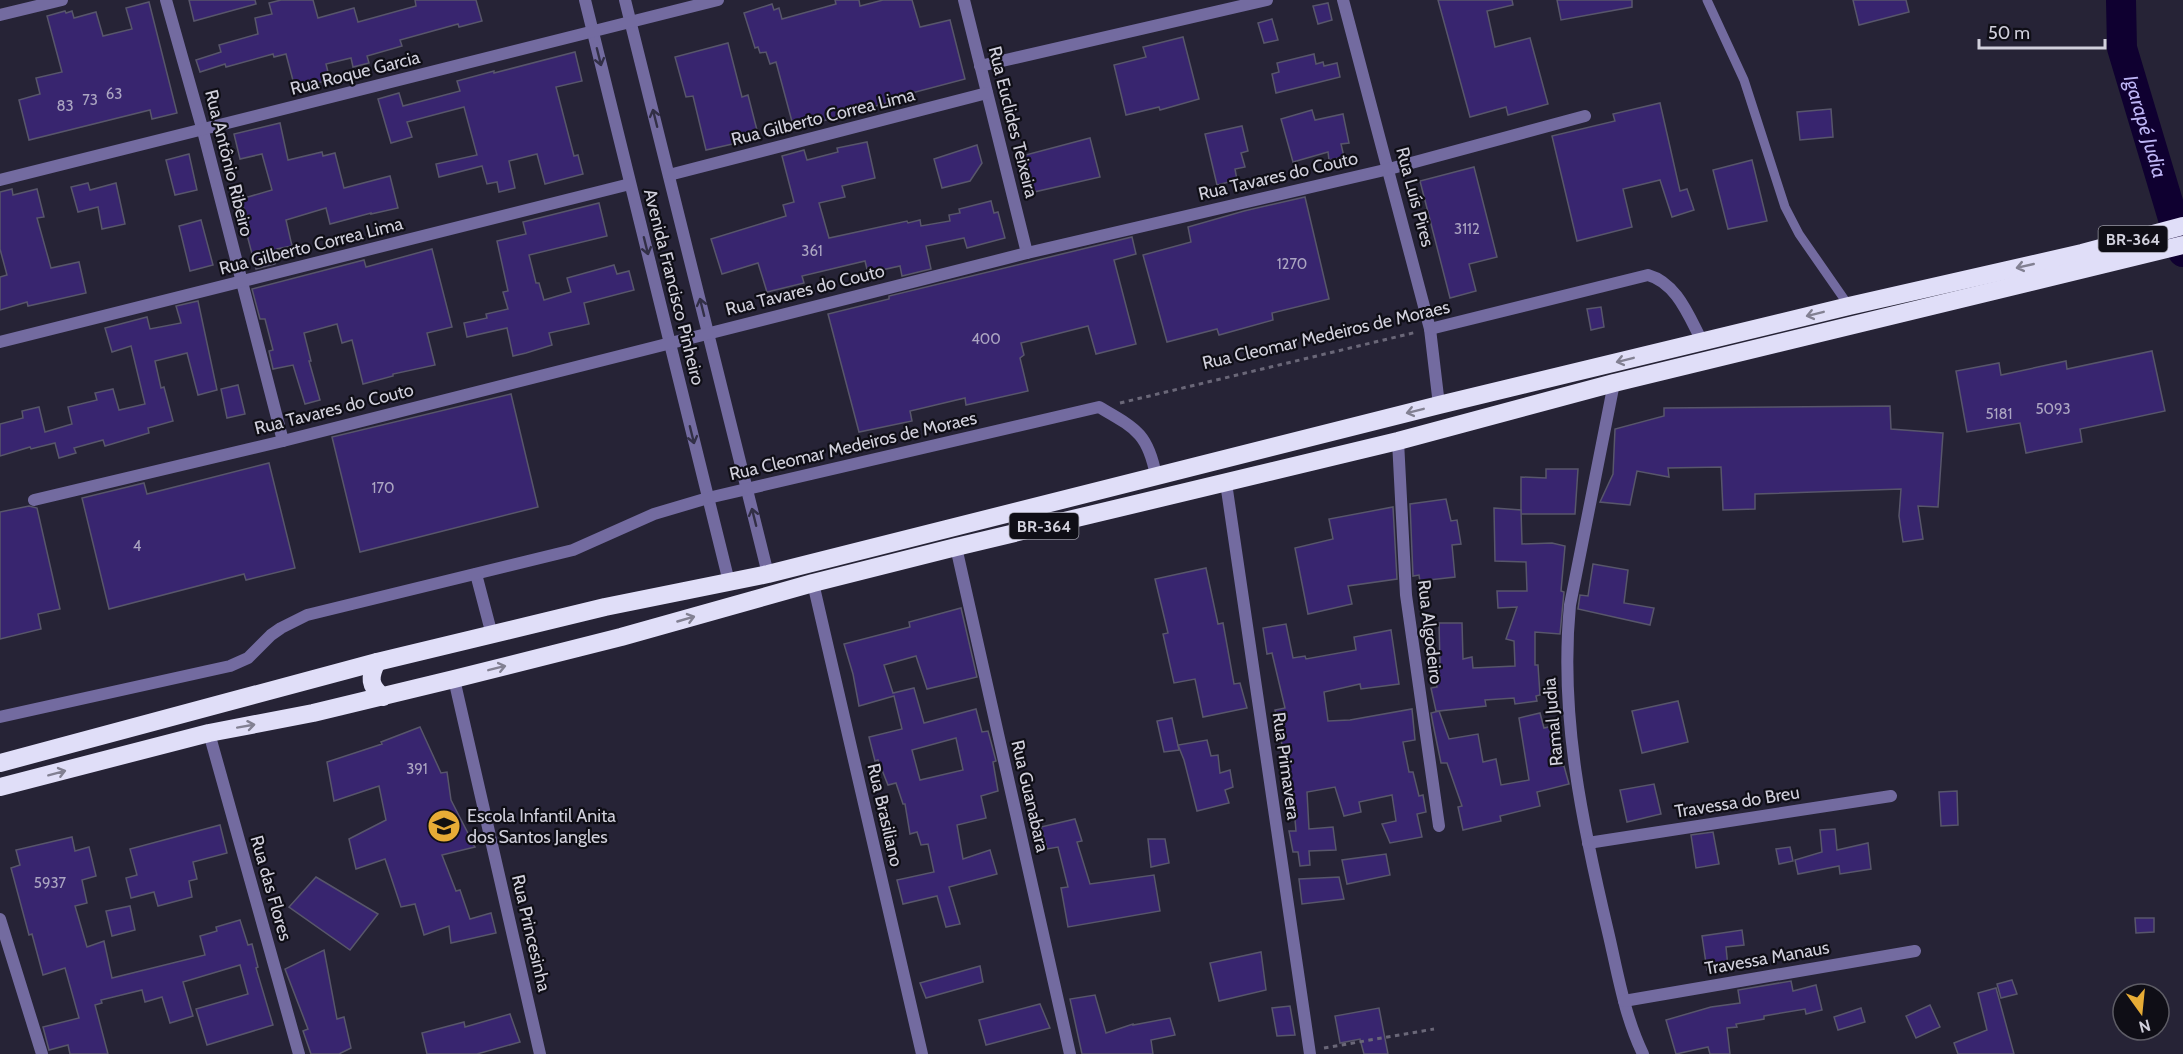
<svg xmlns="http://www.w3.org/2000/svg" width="2183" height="1054" font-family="Cabin,sans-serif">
	<rect width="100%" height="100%" fill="#262336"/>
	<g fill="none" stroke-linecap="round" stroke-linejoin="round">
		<path stroke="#0f0030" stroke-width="30" id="s1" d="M2121 0 2122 48 2183 252"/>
	</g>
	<g fill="#38256f" stroke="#58566b" stroke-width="1.5" fill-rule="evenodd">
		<path d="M189 0H255L256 4 194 21Z"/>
		<path d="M281 0H313L318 18 354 8 358 22 416 6 415 0H476L482 21 459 27 458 24 400 40 402 46 367 56 369 63 353 67 351 58 326 64 330 80 295 88 286 54 274 57 273 54 226 67 225 64 200 72 196 60 221 52 219 45 258 34 255 18 272 14 269 3Z"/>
		<path d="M835 0H859L860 6 883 0H912L920 27 950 20 965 79 889 99 890 102 794 129 776 62 770 64 766 52 760 53 758 47 755 48 744 13 772 4 774 10 779 8 782 19 836 4Z"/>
		<path d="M1438 0H1512L1513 5 1487 11 1495 47 1530 38 1548 104 1508 115 1506 107 1470 117Z"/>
		<path d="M1557 0H1632V7L1561 20Z"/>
		<path d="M1853 0H1906L1909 12 1859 25Z"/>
		<path d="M149 2 177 113 152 119 150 110 29 140 19 100 40 94 36 78 62 72 47 16 65 11 66 13 72 11 74 18 96 12 103 36 132 29 126 8Z"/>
		<path d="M1328 3 1332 20 1318 24 1313 6Z"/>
		<path d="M1272 19 1278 40 1264 43 1258 23Z"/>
		<path d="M1183 37 1199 99 1160 110 1159 107 1126 115 1114 65 1146 57 1143 47Z"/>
		<path d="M728 43 742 97 748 95 759 138 706 150 693 96 686 97 675 57Z"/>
		<path d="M575 52 582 81 556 87 574 156 578 155 583 174 545 184 537 154 509 161 515 188 499 192 497 182 487 184 482 166 439 177 436 164 477 155 464 107 407 122 412 137 391 143 378 99 399 93 403 106 460 91 457 81 494 71V73Z"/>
		<path d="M1314 54 1316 64 1323 62 1324 66 1337 63 1340 77 1276 93 1272 74 1279 72 1277 63Z"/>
		<path d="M1660 103 1680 191 1687 189 1694 210 1672 217 1660 180 1623 189 1632 227 1577 241 1552 136 1615 121 1613 114Z"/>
		<path d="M1831 109 1833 137 1800 140 1797 112Z"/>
		<path d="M1312 110 1315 120 1343 114 1349 143 1341 144 1344 157 1329 160 1328 152 1293 162 1281 119Z"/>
		<path d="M280 123 288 160 322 152 323 156 335 153 344 188 390 176 398 208 371 214V213L330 224 326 208 286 220 292 246 277 249 275 264 256 269 246 231 250 230 241 199 272 190 262 154 240 159 234 134Z"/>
		<path d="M1242 126 1248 151 1241 153 1245 167 1235 169 1237 180 1217 185 1205 134Z"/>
		<path d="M1090 138 1100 177 1034 192 1028 168 1021 169 1018 157Z"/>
		<path d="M867 142 875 178 842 186 845 197 819 203 829 238 907 221 908 223 920 220 921 226 950 221 949 215 960 213 959 209 991 201 994 213 998 212 1005 238 967 248 964 238 926 246 931 269 902 276 900 266 868 273 865 261 802 276 804 283 767 292 758 263 722 274 711 239 786 216 783 205 794 202 782 156 804 150 807 160 838 152 837 148Z"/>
		<path d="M977 145 982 163 970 181 942 188 934 159Z"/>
		<path d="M189 154 197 190 175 195 166 160Z"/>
		<path d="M1752 160 1767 221 1728 229 1713 170Z"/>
		<path d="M1474 167 1497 257 1469 264 1476 291 1450 298 1420 181Z"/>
		<path d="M88 183 90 190 116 183 125 224 102 229 98 207 78 212 71 187Z"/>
		<path d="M12 189 13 195 37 189 44 217 37 218 51 268 79 262 86 293 28 306 27 302 0 310V277L7 275 0 249V192Z"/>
		<path d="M1305 197 1329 299 1272 313 1273 320 1219 335 1217 329 1167 342 1143 255 1191 242 1188 227 1244 211Z"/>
		<path d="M599 203 607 236 529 255 536 283H539L544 300 571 292 567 278 614 265 617 274 629 271 634 290 584 303 589 324 549 333 552 345 526 353 513 356 507 328 467 337 464 323 487 318 486 314 508 309 503 292 508 291 497 241 526 234 523 222Z"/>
		<path d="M201 220 213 265 190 271 179 226Z"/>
		<path d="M1132 237 1136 254 1114 260 1136 344 1096 354 1088 326 1021 343 1024 355 1020 358 1028 391 966 405 965 398 910 411 912 421 859 432 828 314 889 299V296Z"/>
		<path d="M432 249 452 327 427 333 435 365 393 374V376L363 384 352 340 342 343 337 324 304 333 311 361H309L320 400 305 404 293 365 273 369 269 351 273 350 265 319H260L252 289 364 260 366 267Z"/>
		<path d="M198 301 217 390 198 395 187 353 155 361 161 388 164 387 173 421 148 428 149 433 105 446 103 440 74 448 76 453 59 458 55 443 31 449 30 447 0 456V424L23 418 22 411 39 407 45 432 72 424 68 407 97 400 95 393 113 389 119 410 145 404 131 346 112 352 105 328 147 317 150 329 181 323 176 306Z"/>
		<path d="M1601 307 1604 327 1591 330 1587 309Z"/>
		<path d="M2152 351 2165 411 2080 429 2082 442 2026 453 2020 423 1967 432 1956 371 1999 363 2001 375 2066 361 2067 369Z"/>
		<path d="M238 385 245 414 227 418 221 389Z"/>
		<path d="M511 394 538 507 360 552 332 437Z"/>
		<path d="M1890 406 1891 429 1943 433 1938 507 1918 506 1923 539 1903 542 1899 516 1901 489 1755 494V509L1723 510 1721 467 1668 468 1669 477 1637 471 1630 505 1600 502 1613 474 1615 429 1664 416V408Z"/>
		<path d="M269 463 295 568 246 580 244 574 109 609 82 498 144 483 147 494Z"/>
		<path d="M1546 469H1578L1575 514H1521V477L1546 478Z"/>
		<path d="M1446 499 1451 521 1457 520 1461 544 1452 545 1455 577 1420 581 1419 575 1413 576 1410 504Z"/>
		<path d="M29 506 37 508 60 609 38 614 41 629 0 639V512Z"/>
		<path d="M1393 507 1397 579 1348 586 1352 604 1308 614 1295 548 1333 539 1329 519Z"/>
		<path d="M1494 508 1521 510 1522 544 1552 543 1565 546 1561 591 1564 592 1560 634 1535 632V665H1538L1540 695 1536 696 1537 701 1515 704 1514 698 1485 700 1486 706 1439 711 1449 739 1478 734 1483 762 1496 759 1501 785 1529 780 1519 718 1540 713 1544 728 1553 726 1560 766H1564L1569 784 1537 792 1540 806 1500 816 1501 821 1463 830 1458 807 1462 806 1447 763H1441L1433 724 1431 713 1439 711H1436L1431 688 1437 687 1431 664 1440 663 1439 623H1462L1463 659 1472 657 1473 668 1515 666 1514 641 1506 639 1517 607 1498 608 1497 591H1527L1526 562 1495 561Z"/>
		<path d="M1593 564 1628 570 1624 603 1654 608 1650 625 1578 609 1580 595 1588 596Z"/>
		<path d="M1206 568 1218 624 1223 623 1234 684 1240 683 1247 708 1203 717 1195 679 1174 683 1163 634 1168 633 1155 579Z"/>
		<path d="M961 608 977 677 927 689 916 656 884 665 893 693 914 688 924 723 976 709 982 732 988 731 991 742 996 761 993 762 998 791 981 796 986 818 957 825 963 859 990 850 997 874 949 887 960 924 946 927 937 896 903 904 897 880 934 872 928 844 921 845 917 832 910 834 905 804H903L896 783 888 785 878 760 875 761 869 737 902 729 894 696 859 706 853 674 844 644 910 627 909 622ZM956 738 963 770 920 780 912 750Z"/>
		<path d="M1286 624 1293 658 1305 656 1306 659 1356 650 1354 637 1391 630 1399 684 1361 689 1360 684 1324 692 1328 721 1350 720 1412 709 1415 740 1403 742 1409 772H1413L1419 796 1423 795 1426 812 1417 814 1422 837 1390 843 1382 824 1396 821 1392 795 1359 802 1361 812 1344 816 1335 787 1307 792 1309 829 1333 827 1336 850 1309 851 1310 865 1300 866 1298 852H1293L1289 831H1296L1293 797 1286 754 1283 755 1280 729 1275 710 1285 708 1272 653 1267 654 1263 628Z"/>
		<path d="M1678 701 1688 742 1642 753 1632 711Z"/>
		<path d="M1172 718 1179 750 1164 752 1157 721Z"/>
		<path d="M420 727 441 773 447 772 451 800 475 847 442 855 456 891 460 890 470 919 491 913 496 933 451 943 449 926 424 935 415 904 401 907 385 859 356 869 349 839 386 820 379 786 334 801 327 762 382 744 381 742Z"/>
		<path d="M1207 740 1211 756 1218 755 1220 773 1230 770 1233 787 1225 790 1229 803 1197 811 1184 760 1178 745Z"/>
		<path d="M1654 784 1661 814 1627 822 1620 790Z"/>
		<path d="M1957 791 1958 825 1941 826 1939 792Z"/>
		<path d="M1075 819 1082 841 1077 842 1090 884 1154 875 1160 911 1068 927 1061 888 1068 887 1058 847 1047 849 1041 827Z"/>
		<path d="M220 825 227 853 193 862 197 879 189 881 192 897 158 906 154 892 131 898 126 878 137 875 130 849Z"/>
		<path d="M1835 829 1837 850 1868 843 1871 869 1840 874 1839 866 1798 874 1795 860 1822 852 1820 830Z"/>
		<path d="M1713 832 1719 864 1696 868 1691 835Z"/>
		<path d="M72 837 75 851 89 847 96 876 82 880 87 903 75 906 87 947 104 941 112 978 205 955 200 936 217 931 216 927 240 920 248 945 252 944 258 967 256 968 273 1025 207 1045 196 1009 248 994 240 965 183 982 193 1016 170 1023 162 997 145 1002 142 990 101 1000 102 1003 95 1005 108 1054H70L68 1045 49 1050 43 1027 79 1018 65 968 43 975 32 934 29 935 11 868 20 865 16 850Z"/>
		<path d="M1148 839H1165L1169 863 1151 867Z"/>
		<path d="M1790 847 1793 861 1779 864 1776 849Z"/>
		<path d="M1386 854 1390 875 1347 884 1342 860Z"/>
		<path d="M316 877 378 914 350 950 289 907Z"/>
		<path d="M1339 877 1344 899 1302 904 1299 879Z"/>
		<path d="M130 906 135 930 112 936 106 911Z"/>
		<path d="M2135 918H2154V932L2136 933Z"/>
		<path d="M1742 930 1744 945 1726 947 1728 967 1707 970 1702 936Z"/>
		<path d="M324 950 337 1019 344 1017 351 1048 339 1054H311L303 1031 308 1029 285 969Z"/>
		<path d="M1261 952 1266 990 1219 1001 1210 963Z"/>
		<path d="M980 966 983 982 926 998 920 983Z"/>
		<path d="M2012 980 2017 994 2001 998 1997 984Z"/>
		<path d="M1791 981 1793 991 1816 985 1822 1010 1806 1014 1805 1009 1764 1016V1019L1736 1024 1737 1027 1727 1028 1730 1054H1710L1708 1047 1676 1054 1666 1020 1711 1007 1740 1003 1738 990Z"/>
		<path d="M1996 988 2014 1054H1958L1954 1043 1987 1030 1978 993Z"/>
		<path d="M1095 995 1106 1033 1133 1024V1025L1170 1018 1175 1035 1151 1040 1153 1054H1082L1070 999Z"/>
		<path d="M1040 1004 1050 1028 986 1045 979 1020Z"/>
		<path d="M1930 1005 1940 1027 1916 1038 1906 1016Z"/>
		<path d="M1290 1006 1295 1035 1277 1036 1272 1008Z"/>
		<path d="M1379 1008 1388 1054H1364L1360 1039 1340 1043 1335 1016Z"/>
		<path d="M1861 1008 1865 1022 1838 1030 1834 1017Z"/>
		<path d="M510 1014 520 1042 477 1054H427L422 1033 464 1022 465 1027Z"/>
	</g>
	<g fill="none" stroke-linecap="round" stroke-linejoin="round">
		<g stroke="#6a6778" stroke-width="3" stroke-dasharray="4.5 4.5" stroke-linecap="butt">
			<path d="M1120 403 1417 332"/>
			<path d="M1324 1048 1434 1029"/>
		</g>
		<path stroke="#736ba0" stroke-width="9" d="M1707 0 1744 80 1785 207 1799 234 1849 306"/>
		<g stroke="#736ba0" stroke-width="12">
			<path d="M166 0 203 131 283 441"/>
			<path d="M585 0 729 582"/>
			<path d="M625 0 768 574"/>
			<path d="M964 0 1027 253"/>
			<path d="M1343 0 1430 329 1439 405"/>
			<path d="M0 15 62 0"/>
			<path d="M980 66 1267 0"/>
			<path d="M669 175 987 93"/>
			<path d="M0 180 718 0"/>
			<path d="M1430 329 1648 275C1677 283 1689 317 1702 341"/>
			<path d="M0 342 630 184"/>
			<path d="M1614 383 1570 605C1559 717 1583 827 1609 936 1618 975 1625 1017 1643 1054"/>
			<path d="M1398 441 1406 595 1439 826"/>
			<path d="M1226 483 1310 1054"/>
			<path d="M34 500 283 441 1027 253 1389 169 1585 116"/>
			<path d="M956 547 1070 1054"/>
			<path d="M476 574 492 635"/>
			<path d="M813 583 922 1054"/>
			<path d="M454 679 540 1054"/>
			<path d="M0 717 230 666 248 658 271 635 281 628 307 615 573 550 654 514 708 498 1099 407C1135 428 1148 433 1156 476"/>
			<path d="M209 733 299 1054"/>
			<path d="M1588 843 1891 796"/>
			<path d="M0 919 42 1054"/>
			<path d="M1624 1001 1915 951"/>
		</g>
		<g stroke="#e0def8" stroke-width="18">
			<path d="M377 662C369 677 369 686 383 697"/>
			<path d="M0 763 377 662 605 607 768 574 1439 405 1849 306 2082 253 2183 226"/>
			<path d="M0 787 209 733 313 713 454 679 621 637 813 583 956 547 1398 441 1614 383 2183 245"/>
		</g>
	</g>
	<defs><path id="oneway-shaft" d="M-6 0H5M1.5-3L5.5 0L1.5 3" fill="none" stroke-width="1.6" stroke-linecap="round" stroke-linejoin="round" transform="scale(1.5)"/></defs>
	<g stroke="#322f46">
		<use href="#oneway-shaft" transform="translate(599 57) rotate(76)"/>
		<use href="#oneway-shaft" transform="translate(655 118) rotate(-104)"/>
		<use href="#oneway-shaft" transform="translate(646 246) rotate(76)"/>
		<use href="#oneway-shaft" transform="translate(702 307) rotate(-104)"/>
		<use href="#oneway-shaft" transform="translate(692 435) rotate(76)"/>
		<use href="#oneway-shaft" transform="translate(754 517) rotate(-104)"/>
	</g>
	<g stroke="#828092">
		<use href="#oneway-shaft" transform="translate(2025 266) rotate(167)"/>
		<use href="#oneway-shaft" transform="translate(1815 314) rotate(166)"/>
		<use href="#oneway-shaft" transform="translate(1625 360) rotate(166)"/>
		<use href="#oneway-shaft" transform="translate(1415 411) rotate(166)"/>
		<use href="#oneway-shaft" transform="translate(686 619) rotate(-16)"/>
		<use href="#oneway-shaft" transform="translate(497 668) rotate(-14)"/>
		<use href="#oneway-shaft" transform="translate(246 726) rotate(-10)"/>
		<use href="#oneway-shaft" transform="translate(57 773) rotate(-15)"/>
	</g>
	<defs>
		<g id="school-disc" transform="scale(1.725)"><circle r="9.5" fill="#e7ac36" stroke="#0f0e16"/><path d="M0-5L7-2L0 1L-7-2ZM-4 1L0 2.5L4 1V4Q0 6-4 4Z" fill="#111"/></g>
	</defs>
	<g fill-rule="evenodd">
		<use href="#school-disc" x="444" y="826"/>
	</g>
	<g text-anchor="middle" stroke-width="4.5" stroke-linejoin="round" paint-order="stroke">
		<g font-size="15" fill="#aba5c1">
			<text x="114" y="99">63</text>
			<text x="90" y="105">73</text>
			<text x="65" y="111">83</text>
			<text x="1467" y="234">3112</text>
			<text x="812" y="256">361</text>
			<text x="1292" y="269">1270</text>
			<text x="986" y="344">400</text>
			<text x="2053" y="414">5093</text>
			<text x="1999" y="419">5181</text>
			<text x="383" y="493">170</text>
			<text x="137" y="551">4</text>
			<text x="417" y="774">391</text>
			<text x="50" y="888">5937</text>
		</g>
		<g fill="#0f0e16" stroke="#9796a1" stroke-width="1.5">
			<rect x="2098.5" y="226" width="69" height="26" rx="4.5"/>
			<rect x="1009.5" y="513" width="69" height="26" rx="4.5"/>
		</g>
		<g font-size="16" font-weight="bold" fill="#d1d0dc">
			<text x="2133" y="245">BR-364</text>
			<text x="1044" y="532">BR-364</text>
		</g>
		<g font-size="18" fill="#d1d0dc" stroke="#0f0e16">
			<text transform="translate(355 73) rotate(-14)" y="6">Rua Roque Garcia</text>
			<text transform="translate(823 117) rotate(-14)" y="6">Rua Gilberto Correa Lima</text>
			<text transform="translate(1013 122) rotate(76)" y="6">Rua Euclides Teixeira</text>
			<text transform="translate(229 163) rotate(76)" y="6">Rua Antônio Ribeiro</text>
			<text transform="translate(1278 176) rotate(-13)" y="6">Rua Tavares do Couto</text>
			<text transform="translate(1415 197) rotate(75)" y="6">Rua Luís Pires</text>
			<text transform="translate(311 246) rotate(-14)" y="6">Rua Gilberto Correa Lima</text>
			<text transform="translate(674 287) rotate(76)" y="6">Avenida Francisco Pinheiro</text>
			<text transform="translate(805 290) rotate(-14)" y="6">Rua Tavares do Couto</text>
			<text transform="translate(1326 335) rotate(-13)" y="6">Rua Cleomar Medeiros de Moraes</text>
			<text transform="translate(334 409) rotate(-14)" y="6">Rua Tavares do Couto</text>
			<text transform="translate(853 446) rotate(-13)" y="6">Rua Cleomar Medeiros de Moraes</text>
			<text transform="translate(1430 632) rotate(83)" y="6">Rua Algodeiro</text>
			<text transform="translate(1553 722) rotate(-95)" y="6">Ramal Judia</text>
			<text transform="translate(1286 766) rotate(82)" y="6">Rua Primavera</text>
			<text transform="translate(1030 796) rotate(77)" y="6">Rua Guanabara</text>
			<text transform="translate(1737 802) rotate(-9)" y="6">Travessa do Breu</text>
			<text transform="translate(885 815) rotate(77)" y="6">Rua Brasiliano</text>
			<text transform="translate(271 888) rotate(74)" y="6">Rua das Flores</text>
			<text transform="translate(531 933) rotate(77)" y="6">Rua Princesinha</text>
			<text transform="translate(1767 958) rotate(-10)" y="6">Travessa Manaus</text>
		</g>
		<g font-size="18" fill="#d1d0dc" stroke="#0f0e16" text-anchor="start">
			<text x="467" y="822">Escola Infantil Anita<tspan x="467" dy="21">dos Santos Jangles</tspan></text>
		</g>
		<g font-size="20" font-style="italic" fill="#beb5f6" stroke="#0f0e16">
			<text dy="7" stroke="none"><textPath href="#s1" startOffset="130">Igarapé Judia</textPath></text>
		</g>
	</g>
	<g transform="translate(2141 1012) rotate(165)"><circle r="28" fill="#0f0e16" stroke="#5d5c65" stroke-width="1.5"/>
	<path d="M0-4.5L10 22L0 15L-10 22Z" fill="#e7ac36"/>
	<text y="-9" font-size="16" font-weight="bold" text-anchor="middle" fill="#d1d0dc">N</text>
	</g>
	<path d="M1979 39v9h126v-9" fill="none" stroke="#d1d0dc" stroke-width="3"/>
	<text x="1988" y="39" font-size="18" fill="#d1d0dc" stroke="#0f0e16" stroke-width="4.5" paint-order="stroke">50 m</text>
</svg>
